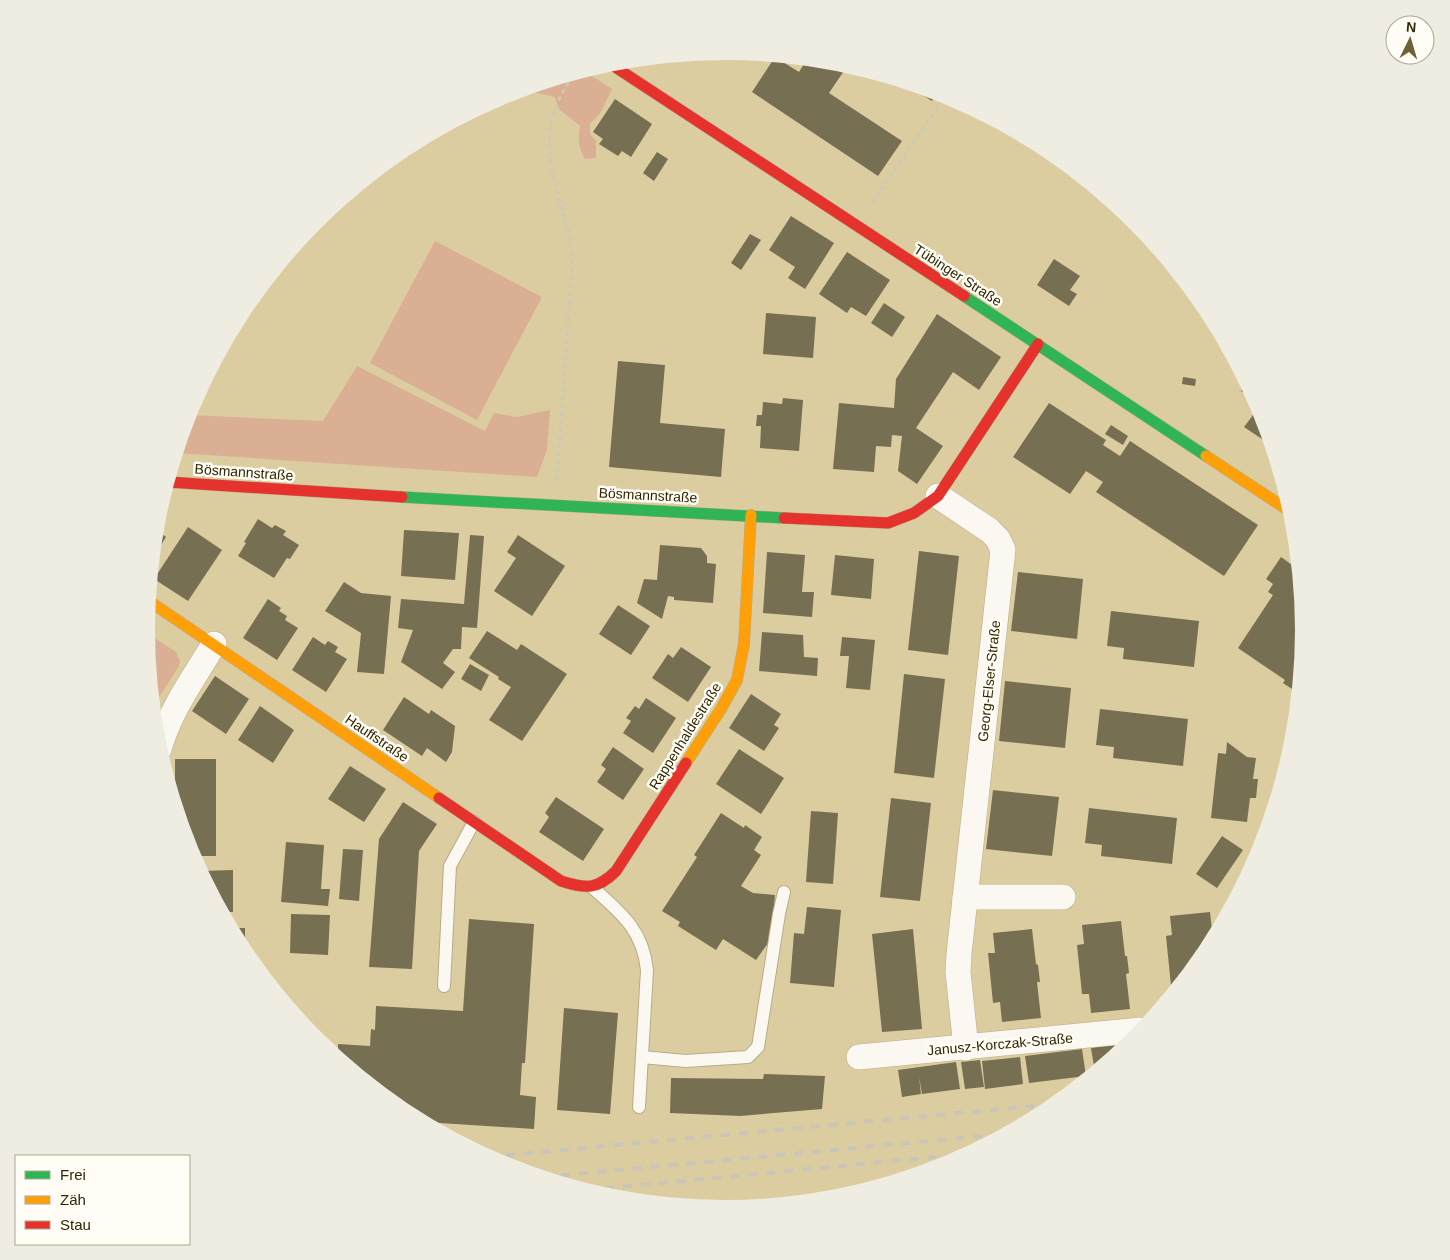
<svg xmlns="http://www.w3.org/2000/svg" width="1450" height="1260" font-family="Helvetica,sans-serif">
	<rect width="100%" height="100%" fill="#dccda0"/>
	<g fill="#dbaf93">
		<path d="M584 71 612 89 601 112 590 124V134L596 141V158L585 159C578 147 578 139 580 126L559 109 555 97 534 92 531 87Z"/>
		<path d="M435 241 542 297 477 420 370 363Z"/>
		<path d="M357 366 485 431 494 413 517 417 550 410 547 450 537 477 177 453 188 415 323 421Z"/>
		<path d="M147 633 176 652 180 661 179 666 154 705Z"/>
	</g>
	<g fill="#766f52">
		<path d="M775 57 799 72 807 59 838 62 848 65 829 93 902 141 878 176 752 92Z"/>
		<path d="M904 83H905L938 93 932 101Z"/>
		<path d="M615 99 652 124 631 157 622 151 618 156 599 144 603 139 593 132Z"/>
		<path d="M657 152 668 159 654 181 643 173Z"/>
		<path d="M791 216 834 243 805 289 788 278 795 267 769 250Z"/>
		<path d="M750 234 761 240 741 270 731 263Z"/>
		<path d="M847 252 890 280 866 316 851 307 847 313 819 294Z"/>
		<path d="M1054 259 1080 276 1070 290 1077 294 1069 306 1037 285Z"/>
		<path d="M884 303 905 317 892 337 871 323Z"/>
		<path d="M766 313 816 317 813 358 763 354Z"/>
		<path d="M937 314 1001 357 979 390 953 372 916 428 943 446 917 484 898 471 902 436 892 435 891 447 876 446 874 472 833 469 839 403 894 408 896 379Z"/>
		<path d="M618 361 665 365 660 423 725 429 721 477 609 467Z"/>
		<path d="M1183 377 1196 379 1195 386 1182 384Z"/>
		<path d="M1246 383 1253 397 1256 401 1241 391Z"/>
		<path d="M783 398 803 400 799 451 760 448 761 426H756L757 415H762L763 402 782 404Z"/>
		<path d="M1049 403 1106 440 1103 445 1120 456 1130 441 1258 525 1224 576 1096 492 1103 482 1086 471 1070 494 1013 457Z"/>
		<path d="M1259 407 1260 409 1271 445 1244 427Z"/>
		<path d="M1111 425 1128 436 1123 445 1105 434Z"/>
		<path d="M258 519 272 528 275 525 286 531 283 535 299 545 290 559 287 558 274 578 238 556 246 543 244 542Z"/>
		<path d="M188 527 222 550 188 601 154 579Z"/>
		<path d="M156 530 166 537 154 556 155 542Z"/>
		<path d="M404 530 459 533 455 580 401 576Z"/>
		<path d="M470 535 484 536 477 628 462 627 461 649H453L443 663 455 672 442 689 401 662 413 630 398 628 401 599 464 604Z"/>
		<path d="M518 535 565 566 532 616 494 591 516 558 507 552Z"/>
		<path d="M660 545 701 548 707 556V563L716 564 713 603 674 600V597L668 596 662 619 637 603 644 579 657 580Z"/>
		<path d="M919 551 959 556 948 655 908 650Z"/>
		<path d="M767 552 805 555 802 592H814L812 617 763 613Z"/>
		<path d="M835 555 874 559 871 599 831 595Z"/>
		<path d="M1281 557 1292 565 1297 557 1304 630 1301 655 1297 662 1300 664 1298 693 1283 683 1285 680 1238 648 1273 595 1268 592 1273 584 1266 579Z"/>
		<path d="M1018 572 1083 579 1077 639 1011 631Z"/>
		<path d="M344 582 361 593 391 596 384 674 357 672 361 633 325 611Z"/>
		<path d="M268 599 281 608 279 611 287 616 285 620 298 628 277 660 243 638Z"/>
		<path d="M618 605 650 626 631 655 599 634Z"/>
		<path d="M1111 611 1199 621 1194 667 1123 659 1124 648 1107 646Z"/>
		<path d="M487 631 517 650 521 644 567 674 522 741 489 720 511 687 498 679 499 677 469 658Z"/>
		<path d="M762 632 803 635 804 657 818 658 817 676 759 671Z"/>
		<path d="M313 637 325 645 328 641 338 647 335 652 347 659 326 692 292 670Z"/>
		<path d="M842 637 875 640 870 690 846 688 849 656H840Z"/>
		<path d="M681 647 711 667 688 702 652 678 668 654 673 658Z"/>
		<path d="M470 664 489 675 481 691 461 679Z"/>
		<path d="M904 674 945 679 934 778 894 773Z"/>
		<path d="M215 676 249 699 226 734 192 711Z"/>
		<path d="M1005 681 1071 688 1065 748 999 741Z"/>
		<path d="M751 694 781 714 774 725 779 728 764 751 729 728Z"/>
		<path d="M404 697 429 714 431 710 455 726 452 752 446 762 427 748 422 756 383 730Z"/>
		<path d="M646 698 676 718 653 753 623 733 631 721 626 718 635 706 639 709Z"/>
		<path d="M260 706 294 730 273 763 238 740Z"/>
		<path d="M1100 709 1188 719 1183 766 1113 758 1114 747 1096 745Z"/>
		<path d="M1227 742 1247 757 1256 758 1253 779H1258L1256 798H1250L1247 822 1211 818 1218 753 1226 754Z"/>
		<path d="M613 747 644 769 623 800 597 782 606 769 601 765Z"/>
		<path d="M739 749 784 778 761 814 716 784Z"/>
		<path d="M175 759H216V856H193L190 851 175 800Z"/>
		<path d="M350 766 386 789 364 822 328 799Z"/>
		<path d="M993 790 1059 797 1052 856 986 849Z"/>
		<path d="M556 797 604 829 583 861 539 832 549 817 545 813Z"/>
		<path d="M891 798 931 803 920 901 880 897Z"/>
		<path d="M403 802 437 824 419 851 412 969 369 967 379 839Z"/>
		<path d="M1089 808 1177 818 1172 864 1101 856 1102 845 1085 843Z"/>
		<path d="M811 811 838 813 833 884 806 882Z"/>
		<path d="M721 813 744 828 745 825 762 837 754 850 761 855 741 886 753 893 775 895 771 939 756 960 723 939 716 950 678 926 680 922 662 911 697 857 694 855Z"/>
		<path d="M1222 836 1243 850 1217 888 1196 874Z"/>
		<path d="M286 842 324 845 321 889H330L328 906 281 902Z"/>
		<path d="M343 849 363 850 359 901 339 899Z"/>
		<path d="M233 870V912H223L201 871Z"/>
		<path d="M807 907 841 910 834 987 790 983 794 933 804 934Z"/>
		<path d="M1210 912 1213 939 1206 952 1179 985 1171 986 1166 936 1172 935 1170 916Z"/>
		<path d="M291 914 330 915 328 955 290 953Z"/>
		<path d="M469 919 534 924 525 1063H522L520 1095 536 1097 534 1129 424 1122 403 1111 338 1057V1044L370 1046 371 1029 375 1030 376 1006 463 1011Z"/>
		<path d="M1121 921 1125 956H1127L1129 973 1126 974 1130 1009 1091 1013 1089 994H1082L1077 945 1084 944 1082 925Z"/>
		<path d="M231 928H245V953L244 951Z"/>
		<path d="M913 929 922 1029 882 1032 872 934Z"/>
		<path d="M1032 929 1036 964 1038 965 1040 982H1037L1041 1018 1002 1022 1000 1002 993 1003 988 953H995L993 933Z"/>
		<path d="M564 1008 618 1013 610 1114 557 1110Z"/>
		<path d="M1131 1042 1112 1057 1095 1072 1091 1048Z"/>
		<path d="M1082 1049 1086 1076 1029 1083 1025 1056Z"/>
		<path d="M1020 1057 1023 1084 985 1089 982 1061Z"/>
		<path d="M980 1060 984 1087 965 1089 961 1062Z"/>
		<path d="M956 1062 960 1089 922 1094 919 1077 921 1094 902 1097 898 1070Z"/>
		<path d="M764 1074 825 1076 822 1109 740 1116 670 1113 671 1078 763 1079Z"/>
	</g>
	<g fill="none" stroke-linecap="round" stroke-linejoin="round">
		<g stroke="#b7ac88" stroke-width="14">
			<g id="lane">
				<path d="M593 888C621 913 643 930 647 970L639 1107"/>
				<path d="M444 986 450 866 474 822"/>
				<path d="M642 1057 685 1061 748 1057 758 1047 779 914 784 892"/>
			</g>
		</g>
		<g stroke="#b7ac88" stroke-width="26">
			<g id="street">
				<path d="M938 496 989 530 998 539 1003 550 959 954 958 972 966 1048"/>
				<path d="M159 749C170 710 194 678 214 644"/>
				<path d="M965 897H1063"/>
				<path d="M859 1057 1141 1030"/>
			</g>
		</g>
		<g stroke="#b7ac88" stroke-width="12">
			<g id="fast">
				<path d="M964 296 1206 456"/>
				<path d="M402 497 784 518"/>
			</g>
		</g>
		<g stroke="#b7ac88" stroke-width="12">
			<g id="slow">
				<path d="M1206 456 1291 512"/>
				<path d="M149 601 439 798"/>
				<path d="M686 763 721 709 737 680 744 644 751 515"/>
			</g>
		</g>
		<g stroke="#b7ac88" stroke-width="12">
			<g id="jam">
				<path d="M609 63 964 296"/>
				<path d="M168 482 402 497"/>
				<path d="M784 518 888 523 914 513 938 496 1038 344"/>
				<path d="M439 798 561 881C586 889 597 890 616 871L686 763"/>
			</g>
		</g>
		<g stroke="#ccc8ba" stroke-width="3" stroke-dasharray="4 4" stroke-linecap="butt">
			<path d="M872 203 946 95"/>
			<path d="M557 480 572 267C572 258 571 249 570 240 561 198 540 156 554 112 558 98 567 86 574 74"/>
		</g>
		<use href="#lane" stroke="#faf8f1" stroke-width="12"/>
		<use href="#street" stroke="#faf8f1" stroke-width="25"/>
		<use href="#fast" stroke="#30b455" stroke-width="11"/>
		<use href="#slow" stroke="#ff9f0a" stroke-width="11"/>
		<use href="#jam" stroke="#e5322d" stroke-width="11"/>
		<g stroke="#c9c5b8" stroke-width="4" stroke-dasharray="9 9" stroke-linecap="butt">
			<path d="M488 1157 1055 1104"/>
			<path d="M543 1177 1005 1134"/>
			<path d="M587 1190 967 1154"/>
		</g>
	</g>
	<g text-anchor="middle" stroke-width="5" stroke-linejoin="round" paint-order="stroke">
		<g font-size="14" fill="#312703" stroke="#fffdf5">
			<text transform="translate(958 275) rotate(33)" y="5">Tübinger Straße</text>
			<text transform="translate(244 472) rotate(4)" y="5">Bösmannstraße</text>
			<text transform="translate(648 495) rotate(3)" y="5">Bösmannstraße</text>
			<text transform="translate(989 681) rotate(-84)" y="5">Georg-Elser-Straße</text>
			<text transform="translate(685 736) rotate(-58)" y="5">Rappenhaldestraße</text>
			<text transform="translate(377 738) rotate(34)" y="5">Hauffstraße</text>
			<text transform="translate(1000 1044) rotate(-5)" y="5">Janusz-Korczak-Straße</text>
		</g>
	</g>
	<path d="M0 0H1450V1260H0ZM155 630a570 570 0 1 1 1140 0a570 570 0 1 1-1140 0Z" fill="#efece2" fill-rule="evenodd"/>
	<rect x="15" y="1155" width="175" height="90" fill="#fffdf5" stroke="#ada794"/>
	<rect x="25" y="1171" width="25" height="8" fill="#30b455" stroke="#ada794"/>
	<text x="60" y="1180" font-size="15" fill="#312703">Frei</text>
	<rect x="25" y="1196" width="25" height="8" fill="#ff9f0a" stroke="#ada794"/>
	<text x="60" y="1205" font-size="15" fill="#312703">Zäh</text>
	<rect x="25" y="1221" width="25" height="8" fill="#e5322d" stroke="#ada794"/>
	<text x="60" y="1230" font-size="15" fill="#312703">Stau</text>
	<g transform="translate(1410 40) rotate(5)"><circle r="24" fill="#fffdf5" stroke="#ada794"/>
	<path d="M0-4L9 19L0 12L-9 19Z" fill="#6d613a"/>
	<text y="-8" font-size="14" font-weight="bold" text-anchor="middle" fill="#312703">N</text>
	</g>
</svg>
